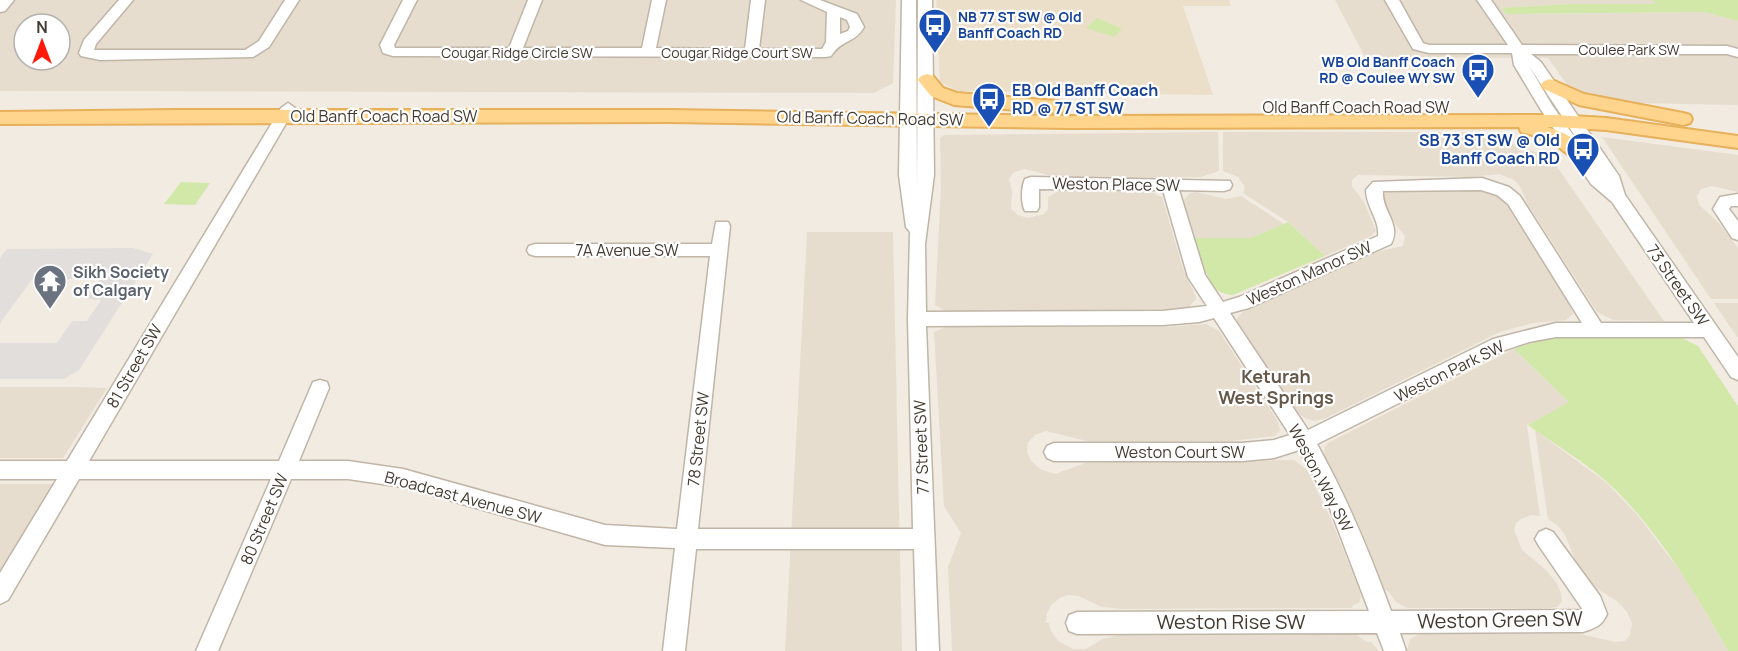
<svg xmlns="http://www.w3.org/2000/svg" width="1738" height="651" font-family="Manrope,sans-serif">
	<rect width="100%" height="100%" fill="#f2ebe1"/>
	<g fill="#e6ddcf" fill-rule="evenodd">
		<path d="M0 0H896L893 83 874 93 0 91ZM24 24H60V60H24Z"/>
		<path d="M1335 0H1653L1657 4H1570L1502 8 1535 14 1704 12 1738 21V105L1634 103 1579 92 1568 86 1548 58 1365 57Z"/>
		<path d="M1218 132 1219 171 1201 177 1063 179 1025 169 1014 172 1009 179 1012 191 1011 209 1018 215 1028 218 1044 214 1048 209V197L1058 191H1148L1162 197 1183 269 1195 295 1196 299 1187 309 1147 311H945L935 305 941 187 940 138 944 135Z"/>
		<path d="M1223 132H1483L1551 158 1664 321 1613 320 1597 312 1528 205 1520 186 1514 180 1500 174 1470 177 1358 175 1352 180V186L1364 202 1376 231 1371 236 1325 256 1288 222 1243 193 1245 187 1238 177 1223 171Z"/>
		<path d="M1602 137 1738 155V192L1712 186 1701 189 1697 196 1699 205 1718 222 1738 248V299H1711Z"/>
		<path d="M1395 190 1494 192 1506 201 1566 296 1573 314 1566 320 1533 323 1500 332 1324 419 1314 421 1305 418 1295 411 1237 324V318L1243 312 1380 251 1403 246 1405 236 1393 221 1382 198 1386 192Z"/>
		<path d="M1196 192 1226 199 1241 196 1284 224 1251 238H1194L1183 201 1190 193Z"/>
		<path d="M807 232H893L902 651H785Z"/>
		<path d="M1714 303H1738V337H1737Z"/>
		<path d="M1206 324 1219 331 1277 420 1280 430 1275 436 1232 441 1091 442 1046 431 1035 435 1028 442 1027 452 1031 461 1040 469 1055 474 1088 462 1294 460 1307 470 1331 519 1359 589 1361 597 1359 603 1353 605 1352 608H1344L1122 609 1102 607 1078 596 1069 595 1061 597 1051 605 1047 614 1046 623H1049L1051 631 1058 641 1073 649H1086L1103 639 1118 635 1355 634 1367 642H1371L1379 651H952L948 567 961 533 944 506 934 332 946 327H1168Z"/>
		<path d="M1514 349 1570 403 1527 425 1540 516 1531 515 1521 519 1516 523 1514 530 1522 550 1545 569 1556 582 1561 593 1562 602 1557 607 1549 608H1407L1396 602 1388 591 1385 590 1357 522 1325 458 1324 448 1328 443Z"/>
		<path d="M0 387H81L107 388 63 458H0Z"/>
		<path d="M1535 430 1607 483 1639 517 1687 580 1728 651H1407L1410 639 1419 634H1581L1615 642 1625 641 1630 635 1632 623 1627 612 1617 601 1599 590 1586 578 1578 566 1565 535 1558 526 1548 519Z"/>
		<path d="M0 484H53L0 573Z"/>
	</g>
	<path fill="#ecdfca" d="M936 0H1229L1231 6H1183L1213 95 958 91 940 82Z"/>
	<g fill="#d1e8a8">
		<path d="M1653 0H1738V21L1704 12 1506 14 1502 8 1570 4H1656Z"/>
		<path d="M1097 18 1122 29 1114 37C1105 33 1096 32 1086 28Z"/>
		<path d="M181 182 210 183 195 205 164 204Z"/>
		<path d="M1288 222 1325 256 1233 295C1217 294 1212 286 1206 272H1204L1194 238H1251Z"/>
		<path d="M1680 337 1698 346 1738 406V651H1728C1697 595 1655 525 1607 482 1583 461 1554 444 1528 425L1569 402 1514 349C1559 329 1630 337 1680 337Z"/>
	</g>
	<path fill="#e1dedb" d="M133 248 153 254 79 370 64 379H0V343H57L72 321H87L101 300 87 299 99 279H32L1 322 0 326V258L7 249Z"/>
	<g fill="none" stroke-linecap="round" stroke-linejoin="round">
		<g stroke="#c0b5a7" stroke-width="3">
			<g id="minor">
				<path d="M0 0H14L5 11 0 12Z"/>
				<path d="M119 0H133L96 44 94 50H245L259 41 285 0H299L269 47 253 57 100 60 81 56 79 53 84 40Z"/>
				<path d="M403 0H417L394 45 395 48H509L528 0H542L523 48H642L652 0H666L656 48 745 49 751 0H765L759 49H822L826 42 827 12 801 0H820L857 14 864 27C854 44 843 38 831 56L826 57 393 56 383 53 380 45ZM840 17 847 20 850 27 848 31 840 34Z"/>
				<path d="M902 0H916L917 187 918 0H932L934 175 925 244 926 312 1163 311 1207 306 1188 277 1163 190 1039 189V207L1037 211H1025C1021 204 1021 187 1025 179L1031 177 1230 181 1232 185 1230 189 1224 191 1179 190 1205 275 1223 302 1239 297 1378 236C1380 220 1366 207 1366 190L1373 182 1482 178 1509 187 1520 196 1601 323H1694L1612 202 1591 184 1541 110 1514 65 1512 53H1429L1413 49 1385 0H1399L1423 43 1429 45H1508L1477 0H1491L1522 45 1727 46 1738 49V57L1727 54H1531L1541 62 1619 176 1625 195 1738 357V380L1731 377 1704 337H1556L1529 342 1505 350 1317 444C1347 498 1370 553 1391 611L1583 610 1539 546 1535 539 1539 532 1546 529 1553 532 1600 596 1607 614C1602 626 1595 628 1583 632L1400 633 1406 651H1384L1377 633 1077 634 1069 631 1066 623 1069 615 1077 612 1369 611 1326 498 1299 450 1274 458 1242 461H1054L1047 458 1044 452 1047 446 1054 443H1242L1274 440 1290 435 1214 318 1199 322 1163 325 926 326 939 651H917L914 549H696L685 651H663L675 548 605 545 403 487 348 479H291L218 651H196L271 479H79L8 600 0 604V573L57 479H0V461H67L281 108 288 103 295 108 89 461H279L313 382 320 380 327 382 329 388 299 461H348L403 469 605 525 677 529 710 256H535L529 254 527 250 529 246 535 244H712L716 222H728L730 226 698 529H913L908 319 910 232 906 227 899 175ZM1529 66 1592 162 1552 105ZM1481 190 1497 195 1508 204 1582 323H1556L1493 339 1308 430 1230 313 1249 308 1391 244C1402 224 1381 211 1383 191Z"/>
				<path d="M1738 194V206H1731L1729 209 1738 221V240L1732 238 1713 209 1720 197Z"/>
			</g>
		</g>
		<g stroke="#e7b05a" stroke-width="4">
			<g id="major">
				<path d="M927 74 933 76 943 88 957 93 1058 101 1065 103 1067 107 1065 111 1058 113 954 105 931 96 918 80 921 76Z"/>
				<path d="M1550 79 1584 94 1683 113 1690 115 1692 119 1690 123 1683 125 1579 105 1544 89 1541 85 1544 81Z"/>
				<path d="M177 110H669L1071 116 1555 115 1606 118 1738 136V148L1606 130 1555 127H1547C1562 132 1578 138 1587 152L1584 157C1568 161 1563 147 1550 141 1541 137 1531 135 1521 132L1519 127 1071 128 669 122 0 124V112Z"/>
			</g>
		</g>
		<use href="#minor" fill="#fff" fill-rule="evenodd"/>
		<use href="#major" fill="#ffd48d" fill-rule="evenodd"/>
	</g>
	<defs>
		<g id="bus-pin" transform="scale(1.725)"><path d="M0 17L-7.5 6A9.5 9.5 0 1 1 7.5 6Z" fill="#1a4fb4" stroke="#fff"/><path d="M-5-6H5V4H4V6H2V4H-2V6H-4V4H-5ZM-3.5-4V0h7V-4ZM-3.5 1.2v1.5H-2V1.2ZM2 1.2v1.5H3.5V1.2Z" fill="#fff"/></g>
		<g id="temple-pin" transform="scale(1.725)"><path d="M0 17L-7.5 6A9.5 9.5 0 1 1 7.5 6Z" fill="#6b7280" stroke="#fff"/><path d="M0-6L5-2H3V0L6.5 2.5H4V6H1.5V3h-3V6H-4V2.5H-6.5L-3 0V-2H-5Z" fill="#fff"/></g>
	</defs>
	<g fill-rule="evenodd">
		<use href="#bus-pin" x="935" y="25"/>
		<use href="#bus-pin" x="1478" y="70"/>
		<use href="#bus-pin" x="989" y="99"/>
		<use href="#bus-pin" x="1583" y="149"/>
		<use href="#temple-pin" x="50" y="281"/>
	</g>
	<g text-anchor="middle" stroke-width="4.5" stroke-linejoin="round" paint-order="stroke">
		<g font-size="14" font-weight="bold" fill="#164399" stroke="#fff" text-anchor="start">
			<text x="958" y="22">NB 77 ST SW @ Old<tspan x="958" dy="16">Banff Coach RD</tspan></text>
			<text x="1455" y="67" text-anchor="end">WB Old Banff Coach<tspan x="1455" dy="16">RD @ Coulee WY SW</tspan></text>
		</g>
		<g font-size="14" fill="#433b32" stroke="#fff">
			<text x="1629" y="55">Coulee Park SW</text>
			<text x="517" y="58">Cougar Ridge Circle SW</text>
			<text x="737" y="58">Cougar Ridge Court SW</text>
		</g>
		<g font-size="16" font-weight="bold" fill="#164399" stroke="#fff" text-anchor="start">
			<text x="1012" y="96">EB Old Banff Coach<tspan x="1012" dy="18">RD @ 77 ST SW</tspan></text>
			<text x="1560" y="146" text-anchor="end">SB 73 ST SW @ Old<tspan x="1560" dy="18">Banff Coach RD</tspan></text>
		</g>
		<g font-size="16" fill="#433b32" stroke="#fff">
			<text x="1356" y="113">Old Banff Coach Road SW</text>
			<text x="384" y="122">Old Banff Coach Road SW</text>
			<text transform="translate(870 118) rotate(1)" y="6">Old Banff Coach Road SW</text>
			<text transform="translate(1116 184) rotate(1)" y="6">Weston Place SW</text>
			<text x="627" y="256">7A Avenue SW</text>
			<text transform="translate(1309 273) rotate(-24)" y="6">Weston Manor SW</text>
			<text transform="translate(1678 285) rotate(55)" y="6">73 Street SW</text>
			<text transform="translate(134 366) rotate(-60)" y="6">81 Street SW</text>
			<text transform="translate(1449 371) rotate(-26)" y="6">Weston Park SW</text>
			<text transform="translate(698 439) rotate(-84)" y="6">78 Street SW</text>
			<text transform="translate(921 447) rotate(-92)" y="6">77 Street SW</text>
			<text x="1180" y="458">Weston Court SW</text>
			<text transform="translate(1321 478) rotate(62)" y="6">Weston Way SW</text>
			<text transform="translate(463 497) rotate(15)" y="6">Broadcast Avenue SW</text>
			<text transform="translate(264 519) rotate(-67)" y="6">80 Street SW</text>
		</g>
		<g font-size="16" font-weight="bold" fill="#5b616d" stroke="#fff" text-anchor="start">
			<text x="73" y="278">Sikh Society<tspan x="73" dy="18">of Calgary</tspan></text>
		</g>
		<g font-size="18" font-weight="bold" fill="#665849" stroke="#fff">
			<text x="1276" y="383">Keturah<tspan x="1276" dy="21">West Springs</tspan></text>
		</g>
		<g font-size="20" fill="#433b32" stroke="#fff">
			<text transform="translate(1500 620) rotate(-1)" y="7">Weston Green SW</text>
			<text x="1231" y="629">Weston Rise SW</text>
		</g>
	</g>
	<g transform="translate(42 42)"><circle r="28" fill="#ffffff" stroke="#b4b1ad" stroke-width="1.5"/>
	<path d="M0-4.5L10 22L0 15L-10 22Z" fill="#ff190b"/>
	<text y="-9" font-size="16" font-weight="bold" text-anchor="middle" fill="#433b32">N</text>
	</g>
</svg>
